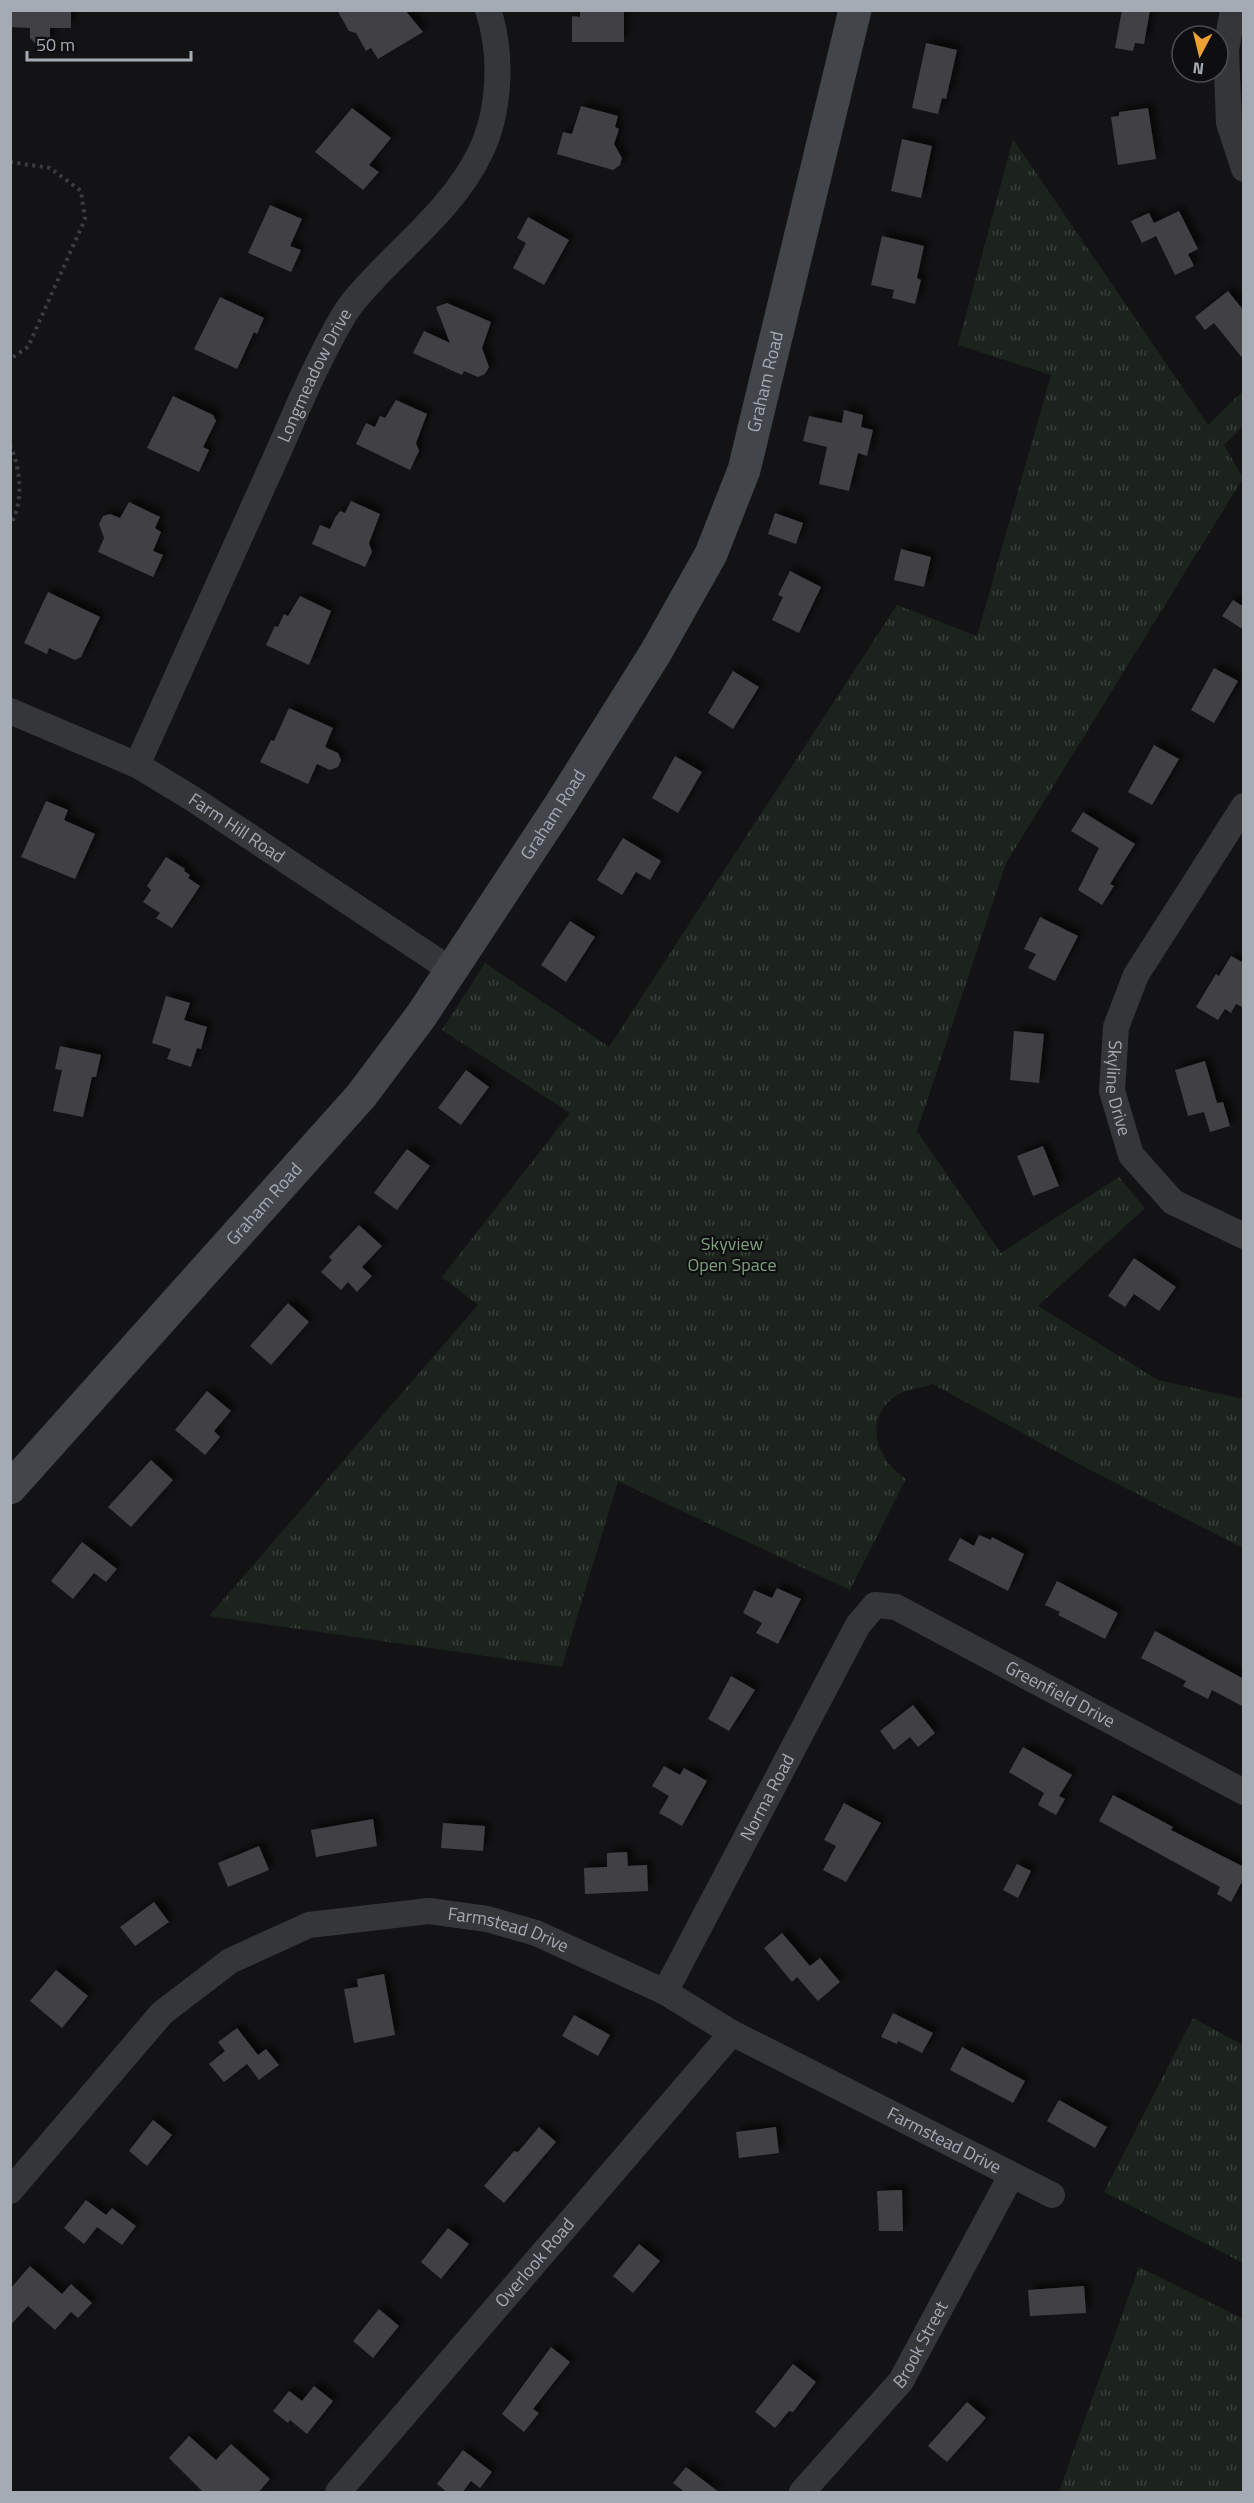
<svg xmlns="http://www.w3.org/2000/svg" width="1254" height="2503" font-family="'Titillium Web',sans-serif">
	<defs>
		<pattern id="grass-tufts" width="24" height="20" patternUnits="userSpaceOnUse" patternTransform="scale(1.5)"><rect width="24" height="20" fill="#1c231c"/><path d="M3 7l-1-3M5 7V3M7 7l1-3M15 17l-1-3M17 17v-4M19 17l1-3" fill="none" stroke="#3a403b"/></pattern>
		<filter id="shadow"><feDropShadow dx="5.5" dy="-5.5" stdDeviation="3" flood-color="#0009"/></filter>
	</defs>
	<rect width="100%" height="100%" fill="#131315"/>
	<g fill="url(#grass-tufts)">
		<path d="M1013 139 1208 425 1243 391V426L1224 445 1243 478 1006 863 917 1131 1001 1253 1119 1177 1145 1208 1038 1306 1158 1380 1243 1399V1548L1092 1471 933 1384C921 1389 909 1388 897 1395 862 1418 876 1460 906 1479L850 1590 618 1481 562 1667 209 1616 478 1305 442 1277 570 1113 442 1030 485 963 609 1047 897 605 977 636 1051 375 958 345Z"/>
		<path d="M1193 2018 1243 2045V2263L1104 2192Z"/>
		<path d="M1139 2267 1243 2319V2492H1059Z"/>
	</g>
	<g fill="#3f4145" filter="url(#shadow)">
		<path d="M10 10H71V28H50V38L44 44H36L30 38V28L10 27Z"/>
		<path d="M337 10H405L423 32 378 59 371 48 366 51 356 33 349 31Z"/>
		<path d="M580 10H624V42H572V16L580 17Z"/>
		<path d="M1122 10H1150L1144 44 1135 43 1133 51 1115 48Z"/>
		<path d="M926 43 957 50 946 99 942 98 938 114 912 108Z"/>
		<path d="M581 106 618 116 615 127 619 129 614 144 622 158 620 165 613 170 557 154 563 132 572 134Z"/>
		<path d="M352 108 391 138 369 165 379 172 363 190 315 152Z"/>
		<path d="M1148 108 1156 159 1118 165 1111 117 1119 116V112Z"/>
		<path d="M902 139 932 146 921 198 891 191Z"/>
		<path d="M270 205 302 219 290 246 301 250 291 272 248 253Z"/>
		<path d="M1179 211 1198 249 1188 254 1194 266 1175 275 1156 236 1142 243 1131 221 1149 213 1154 223Z"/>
		<path d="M528 217 569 240 544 285 513 268 526 243 517 238Z"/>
		<path d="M882 236 924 246 917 278 921 280 915 304 892 298 894 290 871 285Z"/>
		<path d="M1228 291 1244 311V360L1214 323 1205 330 1195 317Z"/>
		<path d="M220 297 264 318 257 334 254 332 237 369 194 349Z"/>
		<path d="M447 303 491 322 482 348 489 367 485 374 478 377 464 371 462 375 413 353 424 331 450 343 436 307Z"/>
		<path d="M173 396 213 415 216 421 203 447 209 450 199 472 147 448Z"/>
		<path d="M396 400 427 414 416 443 419 451 410 470 356 444 366 423 375 427 380 416 385 418Z"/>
		<path d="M844 410 863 415 861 427 873 430 867 456 858 453 849 491 819 484 827 447 803 441 809 416 842 423Z"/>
		<path d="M351 501 380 514 369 543 372 552 365 567 312 544 320 525 330 529 335 518 340 511 345 513Z"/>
		<path d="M129 502 160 517 155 528 161 532 153 551 163 555 153 577 98 552 104 538 99 524 103 516 110 514 120 518Z"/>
		<path d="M775 513 803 523 796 544 768 534Z"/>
		<path d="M901 549 931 557 924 587 894 580Z"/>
		<path d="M790 571 821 587 799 633 772 620 783 597 778 595Z"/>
		<path d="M48 592 100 617 81 657 75 660 49 648 47 654 24 643Z"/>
		<path d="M300 596 331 611 309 665 266 645 275 626 278 627 284 614 288 616Z"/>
		<path d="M1233 600 1244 607V630L1222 616Z"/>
		<path d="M1214 668 1238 681 1214 723 1191 710Z"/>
		<path d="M733 671 759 687 733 729 708 713Z"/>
		<path d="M289 708 333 728 325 747 338 753 341 760 338 767 330 770 317 764 308 784 260 762 271 740 274 741Z"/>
		<path d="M1154 745 1179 759 1152 805 1128 792Z"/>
		<path d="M675 756 702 772 678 813 652 798Z"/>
		<path d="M46 801 68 810 64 820 95 834 75 879 21 857Z"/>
		<path d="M1083 812 1135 844 1110 884 1114 886 1102 905 1078 890 1099 848 1071 831Z"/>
		<path d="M623 838 661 861 650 880 636 872 622 895 597 880Z"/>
		<path d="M166 857 185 869 184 871 190 875 188 878 200 886 172 928 156 918 160 913 143 902 151 890 147 886Z"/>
		<path d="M1040 917 1078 936 1055 981 1028 968 1036 954 1024 949Z"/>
		<path d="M570 921 595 937 566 982 541 965Z"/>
		<path d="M1231 956 1244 963V1008L1236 1004 1231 1013 1225 1009 1218 1020 1196 1007 1216 974 1219 976Z"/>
		<path d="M166 996 190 1003 184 1020 207 1027 201 1049 197 1048 191 1067 167 1059 171 1049 152 1043Z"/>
		<path d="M1014 1031 1044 1034 1039 1083 1010 1080Z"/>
		<path d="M60 1046 101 1055 96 1077H92L83 1117 53 1111 62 1070 55 1069Z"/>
		<path d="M1205 1061 1217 1103 1223 1102 1230 1126 1210 1132 1204 1112 1188 1116 1175 1070Z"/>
		<path d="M466 1070 489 1087 461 1125 438 1108Z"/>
		<path d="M1043 1146 1059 1186 1033 1196 1017 1156Z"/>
		<path d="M407 1149 430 1166 397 1210 374 1193Z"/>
		<path d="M359 1225 382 1246 362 1267 372 1276 357 1292 348 1282 341 1290 321 1272 332 1260 329 1257Z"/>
		<path d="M1134 1258 1176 1287 1159 1311 1134 1294 1125 1307 1108 1296Z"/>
		<path d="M288 1303 309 1322 271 1365 250 1346Z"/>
		<path d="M207 1391 231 1411 214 1431 220 1437 205 1455 175 1430Z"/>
		<path d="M151 1460 173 1480 131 1527 108 1507Z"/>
		<path d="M979 1535 991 1540 992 1537 1024 1554 1008 1591 948 1560 960 1538 974 1546Z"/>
		<path d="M82 1542 117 1569 106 1582 94 1573 73 1599 51 1581Z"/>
		<path d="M1057 1581 1118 1613 1105 1639 1058 1615 1060 1612 1045 1605Z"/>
		<path d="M777 1588 801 1599 778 1644 756 1633 762 1623 743 1613 754 1590 772 1598Z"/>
		<path d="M1155 1631 1244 1679V1707L1212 1690 1208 1699 1183 1686 1186 1681 1141 1658Z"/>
		<path d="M731 1676 755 1690 729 1731 708 1719Z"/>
		<path d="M913 1705 935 1733 918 1747 910 1737 894 1750 880 1731Z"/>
		<path d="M1023 1747 1072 1775 1059 1796 1065 1799 1056 1815 1038 1805 1044 1793 1009 1772Z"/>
		<path d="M664 1766 680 1775 684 1768 707 1781 682 1826 659 1813 669 1796 652 1786Z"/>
		<path d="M1113 1795 1173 1827 1171 1830 1244 1867V1878L1231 1902 1217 1894 1220 1887 1099 1821Z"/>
		<path d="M844 1803 881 1823 846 1882 823 1870 836 1846 824 1840Z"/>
		<path d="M373 1819 377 1846 316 1857 311 1830Z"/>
		<path d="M443 1823 485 1826 483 1851 441 1848Z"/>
		<path d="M259 1846 269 1870 228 1887 218 1863Z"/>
		<path d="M627 1852 628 1866 647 1865 648 1891 585 1894 584 1868 607 1867V1853Z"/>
		<path d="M1017 1864 1031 1871 1018 1898 1003 1890Z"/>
		<path d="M154 1902 169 1922 135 1946 120 1927Z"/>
		<path d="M782 1933 810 1966 820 1958 840 1982 818 2001 797 1977 792 1982 764 1948Z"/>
		<path d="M56 1970 88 1996 62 2028 30 2001Z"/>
		<path d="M384 1974 395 2035 354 2043 344 1989 358 1987 357 1979Z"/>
		<path d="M893 2013 933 2033 922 2053 898 2041 897 2044 881 2037Z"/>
		<path d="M574 2015 610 2035 598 2056 562 2036Z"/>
		<path d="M237 2028 258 2055 266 2049 279 2065 259 2080 247 2064 224 2082 209 2064 225 2051 218 2042Z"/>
		<path d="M962 2047 1025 2081 1013 2103 950 2070Z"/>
		<path d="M1059 2100 1107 2127 1095 2148 1047 2121Z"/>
		<path d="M153 2120 172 2135 147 2166 129 2151Z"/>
		<path d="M539 2127 556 2142 504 2203 484 2186 514 2151 518 2152Z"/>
		<path d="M776 2127 779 2153 739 2158 736 2132Z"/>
		<path d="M902 2190 903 2231H879L877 2191Z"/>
		<path d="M86 2200 106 2215 112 2208 136 2226 122 2245 97 2227 84 2244 64 2228Z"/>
		<path d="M448 2228 469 2244 441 2279 421 2262Z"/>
		<path d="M639 2244 660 2261 633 2293 613 2276Z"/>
		<path d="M30 2266 62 2294 71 2284 92 2303 78 2318 71 2312 55 2330 28 2306 10 2326V2289Z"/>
		<path d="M1084 2286 1086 2313 1030 2316 1028 2290Z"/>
		<path d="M379 2309 399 2326 373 2358 353 2341Z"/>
		<path d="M551 2347 570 2362 533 2409 539 2413 524 2432 502 2414Z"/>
		<path d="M793 2364 816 2382 793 2412 789 2411 775 2428 755 2412Z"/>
		<path d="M314 2386 333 2401 307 2434 290 2420 288 2423 273 2411 289 2391 302 2401Z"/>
		<path d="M967 2402 986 2418 947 2462 928 2446Z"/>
		<path d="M189 2436 216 2460 231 2444 270 2479 258 2493H204L169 2458Z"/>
		<path d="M463 2450 492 2472 480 2488 471 2481 462 2493H448L437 2484Z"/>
		<path d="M686 2467 720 2493H686L673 2483Z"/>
	</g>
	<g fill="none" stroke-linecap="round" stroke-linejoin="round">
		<g stroke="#3a3d41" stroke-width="4" stroke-dasharray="3 4.5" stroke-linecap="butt">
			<path d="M10 162 50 168 81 191 85 219 28 347 10 359"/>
			<path d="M10 445C21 470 24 501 10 526"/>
		</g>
		<g stroke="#34363a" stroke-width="26">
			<path d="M1233 10 1226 50 1229 123 1244 169"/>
			<path id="s1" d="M10 711 137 765 193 799 451 970"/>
			<path id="s2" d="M137 765C180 670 223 574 266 479 291 425 313 367 344 315 353 299 369 284 382 270 418 233 457 200 480 153 500 112 503 54 488 10"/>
			<path id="s3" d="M1244 806 1136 975 1116 1027 1112 1091 1131 1155 1173 1202 1244 1236"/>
			<path id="s4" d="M665 1992 858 1625 875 1605 896 1607 1244 1792"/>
			<path id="s5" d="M10 2191 162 2013 230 1961 309 1925 429 1911 487 1919 536 1933 665 1992 732 2033 1052 2195"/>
			<path id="s6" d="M338 2492 732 2033"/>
			<path id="s7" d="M802 2492 901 2381 1011 2176"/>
		</g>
		<path stroke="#42454a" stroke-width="33" id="s8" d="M10 1488 361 1096 421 1016 560 805 656 652 711 554 744 470 855 10"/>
	</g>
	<g text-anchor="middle" stroke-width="4.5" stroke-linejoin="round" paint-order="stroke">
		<g font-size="18" fill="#a5abb5" stroke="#0e0e10">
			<text dy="6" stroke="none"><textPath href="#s2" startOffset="428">Longmeadow Drive</textPath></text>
			<text dy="6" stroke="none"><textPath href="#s8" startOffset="1353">Graham Road</textPath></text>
			<text dy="6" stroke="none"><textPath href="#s8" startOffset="867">Graham Road</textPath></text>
			<text dy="6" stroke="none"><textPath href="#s1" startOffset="256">Farm Hill Road</textPath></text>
			<text dy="6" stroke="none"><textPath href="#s3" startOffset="318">Skyline Drive</textPath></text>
			<text dy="6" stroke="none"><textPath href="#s8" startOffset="381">Graham Road</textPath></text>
			<text dy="6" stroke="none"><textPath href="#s4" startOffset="648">Greenfield Drive</textPath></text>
			<text dy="6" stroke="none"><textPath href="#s4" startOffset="220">Norma Road</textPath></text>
			<text dy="6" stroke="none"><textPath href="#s5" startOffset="609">Farmstead Drive</textPath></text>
			<text dy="6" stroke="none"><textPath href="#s5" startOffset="1095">Farmstead Drive</textPath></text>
			<text dy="6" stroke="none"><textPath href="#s6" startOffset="302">Overlook Road</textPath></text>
			<text dy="6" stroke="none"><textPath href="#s7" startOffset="190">Brook Street</textPath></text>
		</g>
		<g font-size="18" fill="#7da07d" stroke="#0e0e10">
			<text x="732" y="1250">Skyview<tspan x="732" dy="21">Open Space</tspan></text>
		</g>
	</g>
	<rect width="1254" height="2503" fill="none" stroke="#a5abb5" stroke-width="24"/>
	<g transform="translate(1200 54) rotate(187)"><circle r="28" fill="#0e0e10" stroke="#4a4d52" stroke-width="1.5"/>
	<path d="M0-4.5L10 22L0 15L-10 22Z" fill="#eda134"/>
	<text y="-9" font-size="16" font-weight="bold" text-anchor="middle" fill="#a5abb5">N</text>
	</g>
	<path d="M27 51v9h164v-9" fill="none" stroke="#a5abb5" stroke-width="3"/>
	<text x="36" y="51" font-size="18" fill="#a5abb5" stroke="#0e0e10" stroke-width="4.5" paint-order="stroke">50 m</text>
</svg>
